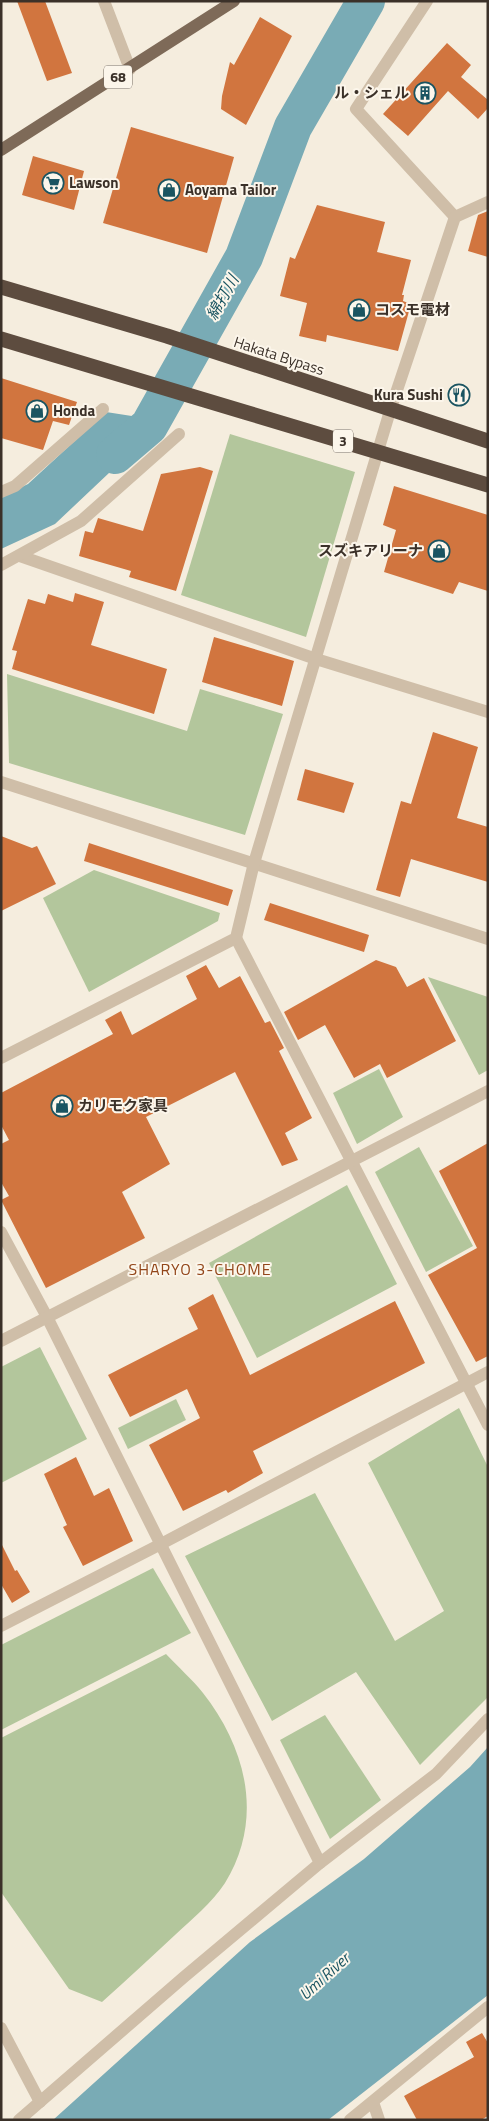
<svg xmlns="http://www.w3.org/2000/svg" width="489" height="2121" font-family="'Titillium Web','Noto Sans JP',sans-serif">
	<rect width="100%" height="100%" fill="#f5edde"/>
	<g fill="#b3c69c">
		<path d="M230 434 355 472 306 637 181 595Z"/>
		<path d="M7 674 187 731 200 689 283 714 245 835 9 763Z"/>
		<path d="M94 870 220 913 218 921 89 992 43 898Z"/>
		<path d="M428 977 488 997V1070L479 1075Z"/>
		<path d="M379 1069 403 1117 357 1144 333 1093Z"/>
		<path d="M419 1147 473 1246 426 1272 375 1172Z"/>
		<path d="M347 1185 397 1284 257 1358 209 1263Z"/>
		<path d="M40 1347 87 1439 1 1483V1367Z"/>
		<path d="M176 1399 186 1420 128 1449 118 1428Z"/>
		<path d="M459 1408 488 1467V1697L420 1765 356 1672 272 1721 185 1556 315 1493 395 1641 444 1611 368 1463Z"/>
		<path d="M153 1568 191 1633 1 1730V1645Z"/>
		<path d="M166 1654C178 1667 192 1679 203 1693 247 1749 264 1820 225 1883 212 1903 192 1919 175 1935 151 1957 127 1980 102 2002L69 1989 1 1892V1738Z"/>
		<path d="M325 1715 381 1800 330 1839 280 1740Z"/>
	</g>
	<g fill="#79abb5">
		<path d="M106 412 164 421 55 524 1 549V497L28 484Z"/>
		<path d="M488 1747V1995L328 2120H53L250 1942 364 1859 470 1767Z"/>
	</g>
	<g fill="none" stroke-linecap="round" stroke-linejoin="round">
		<path stroke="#79abb5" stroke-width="38" d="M115 455 149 426 244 257 293 127 366 1"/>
	</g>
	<g fill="#d1753f">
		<path d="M17 1H45L72 73 47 81Z"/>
		<path d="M260 17 292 36 246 125 221 109 222 96 230 62 234 65Z"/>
		<path d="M447 43 471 65 461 77 488 100V108L478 119 448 91 408 136 383 114Z"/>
		<path d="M131 127 234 157 207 253 103 223Z"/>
		<path d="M33 156 84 171 74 210 22 195Z"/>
		<path d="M317 205 385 222 377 252 411 260 402 295H404L403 301 411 304 398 351 327 335 326 342 299 336 307 303 280 296 290 257 295 259Z"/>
		<path d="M488 211V257L468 251 478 215Z"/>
		<path d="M1 378 77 402 69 425 53 421 43 450 1 438Z"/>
		<path d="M200 467 213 471 176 591 129 577 131 571 79 556 85 531 93 533 98 518 143 531 161 474Z"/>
		<path d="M394 486 488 515V591L459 582 453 594 384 572 396 530 383 525Z"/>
		<path d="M75 593 104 602 91 645 167 669 154 714 12 669 17 651 12 650 28 599 45 604 48 594 73 602Z"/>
		<path d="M214 637 294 661 282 706 202 682Z"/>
		<path d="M433 732 478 747 457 818 488 827V882L411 859 400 897 376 890 401 801 411 804Z"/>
		<path d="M305 769 354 783 344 813 297 800Z"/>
		<path d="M1 836 32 848 37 846 56 884 1 911Z"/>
		<path d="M89 843 233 890 228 906 84 861Z"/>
		<path d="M270 903 369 935 364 952 264 920Z"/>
		<path d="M376 960 396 967 407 987 424 978 456 1041 387 1078 380 1064 354 1078 325 1025 298 1040 284 1012Z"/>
		<path d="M206 965 219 988 240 976 265 1023 270 1021 284 1048 279 1051 312 1118 285 1133 298 1160 282 1166 235 1072 146 1117 170 1164 122 1192 145 1238 46 1288 1 1200 9 1196 1 1182V1144L9 1140 1 1125V1093L113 1034 105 1020 121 1011 132 1035 197 999 186 976Z"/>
		<path d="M488 1143V1356L476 1362 428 1275 477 1248 439 1171Z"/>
		<path d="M213 1294 250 1375 395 1301 425 1363 253 1451 263 1473 228 1493 226 1490 183 1511 149 1445 200 1418 187 1389 130 1417 108 1375 198 1329 188 1308Z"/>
		<path d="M76 1457 94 1496 109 1488 133 1541 83 1566 63 1527 67 1525 44 1474Z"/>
		<path d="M1 1543 15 1571 17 1570 30 1592 12 1603 1 1584Z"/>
		<path d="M482 2033 488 2043V2116L481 2120H417L404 2096 474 2057 466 2042Z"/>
	</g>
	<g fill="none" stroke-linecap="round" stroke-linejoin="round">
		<g stroke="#cfbea8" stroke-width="12">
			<path d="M104 1 130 69"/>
			<path d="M427 1 356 109 455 217"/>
			<path d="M1 492 15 486 103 409"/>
			<path d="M20 556 316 659 488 712"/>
			<path d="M1 565 81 521 179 434"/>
			<path d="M1 782 488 939"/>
			<path d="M236 938 488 1425"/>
			<path d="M1 1058 236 938 254 863 390 411 455 217 488 202"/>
			<path d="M1 1232 47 1317 320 1863"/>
			<path d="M1 1341 488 1091"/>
			<path d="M1 1626 161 1544 488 1372"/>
			<path d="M1 2028 40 2102"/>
			<path d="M373 2102 379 2120"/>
			<path d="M19 2120 184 1977 320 1863 436 1774 488 1719"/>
			<path d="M350 2120 488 2007"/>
		</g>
		<path stroke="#7e6a58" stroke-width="12" d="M1 150 234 1"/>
		<g stroke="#5d4c3f" stroke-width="15">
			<path d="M1 287 167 336 488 441"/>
			<path d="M1 339C163 389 326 435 488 485"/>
		</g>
	</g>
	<defs>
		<g id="building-ring" transform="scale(1.125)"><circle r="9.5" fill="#fcf6eb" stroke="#1a5461" stroke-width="1.5"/><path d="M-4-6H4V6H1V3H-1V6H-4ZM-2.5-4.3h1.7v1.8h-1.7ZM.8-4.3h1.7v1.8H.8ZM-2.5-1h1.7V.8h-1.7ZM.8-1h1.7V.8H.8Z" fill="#1a5461"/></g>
		<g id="supermarket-ring" transform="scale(1.125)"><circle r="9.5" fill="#fcf6eb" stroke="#1a5461" stroke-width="1.5"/><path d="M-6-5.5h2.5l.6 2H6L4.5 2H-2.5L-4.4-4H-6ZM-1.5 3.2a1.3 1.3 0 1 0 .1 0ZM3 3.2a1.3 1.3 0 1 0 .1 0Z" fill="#1a5461"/></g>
		<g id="shop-ring" transform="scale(1.125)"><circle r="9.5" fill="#fcf6eb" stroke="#1a5461" stroke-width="1.5"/><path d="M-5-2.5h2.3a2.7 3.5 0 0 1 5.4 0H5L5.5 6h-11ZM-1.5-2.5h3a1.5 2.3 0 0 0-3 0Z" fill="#1a5461"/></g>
		<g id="restaurant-ring" transform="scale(1.125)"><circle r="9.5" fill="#fcf6eb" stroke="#1a5461" stroke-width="1.5"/><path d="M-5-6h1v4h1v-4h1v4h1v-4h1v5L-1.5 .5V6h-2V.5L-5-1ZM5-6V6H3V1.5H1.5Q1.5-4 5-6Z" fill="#1a5461"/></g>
	</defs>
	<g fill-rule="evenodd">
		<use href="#building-ring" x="425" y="93"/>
		<use href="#supermarket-ring" x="53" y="183"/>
		<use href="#shop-ring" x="169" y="190"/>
		<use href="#shop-ring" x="359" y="310"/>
		<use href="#restaurant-ring" x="459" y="395"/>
		<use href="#shop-ring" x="37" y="411"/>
		<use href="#shop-ring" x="439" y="551"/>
		<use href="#shop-ring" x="62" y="1106"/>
	</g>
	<g text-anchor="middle" stroke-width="4" stroke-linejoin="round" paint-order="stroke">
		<g fill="#fcf6eb" stroke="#756c63" stroke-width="1">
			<rect x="104" y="65.5" width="28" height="23" rx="4"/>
			<rect x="333" y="429.5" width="20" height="23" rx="4"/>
		</g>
		<g font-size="14" font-weight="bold" fill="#3b3129">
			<text x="118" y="82">68</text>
			<text x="343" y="446">3</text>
		</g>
		<g font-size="15" font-weight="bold" fill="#3b3129" stroke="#fcf6eb" text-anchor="start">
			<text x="409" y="98" text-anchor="end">ル・シェル</text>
			<text x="69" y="188">Lawson</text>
			<text x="185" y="195">Aoyama Tailor</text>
			<text x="375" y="315">コスモ電材</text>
			<text x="443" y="400" text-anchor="end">Kura Sushi</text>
			<text x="53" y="416">Honda</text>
			<text x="423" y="556" text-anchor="end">スズキアリーナ</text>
			<text x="78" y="1111">カリモク家具</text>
		</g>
		<g font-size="15" fill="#3b3129" stroke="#fcf6eb">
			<text transform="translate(279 356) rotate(18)" y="5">Hakata Bypass</text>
		</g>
		<g font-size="16" font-style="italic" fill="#1a5461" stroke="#fcf6eb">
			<text transform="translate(222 297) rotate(-61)" y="6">綿打川</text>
			<text transform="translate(324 1976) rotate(-42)" y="6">Umi River</text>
		</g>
		<g font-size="16" letter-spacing="1" fill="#924519" stroke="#fcf6eb">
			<text x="200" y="1275">SHARYO 3-CHOME</text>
		</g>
	</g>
	<rect width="489" height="2121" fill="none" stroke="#3b3129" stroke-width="5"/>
</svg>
